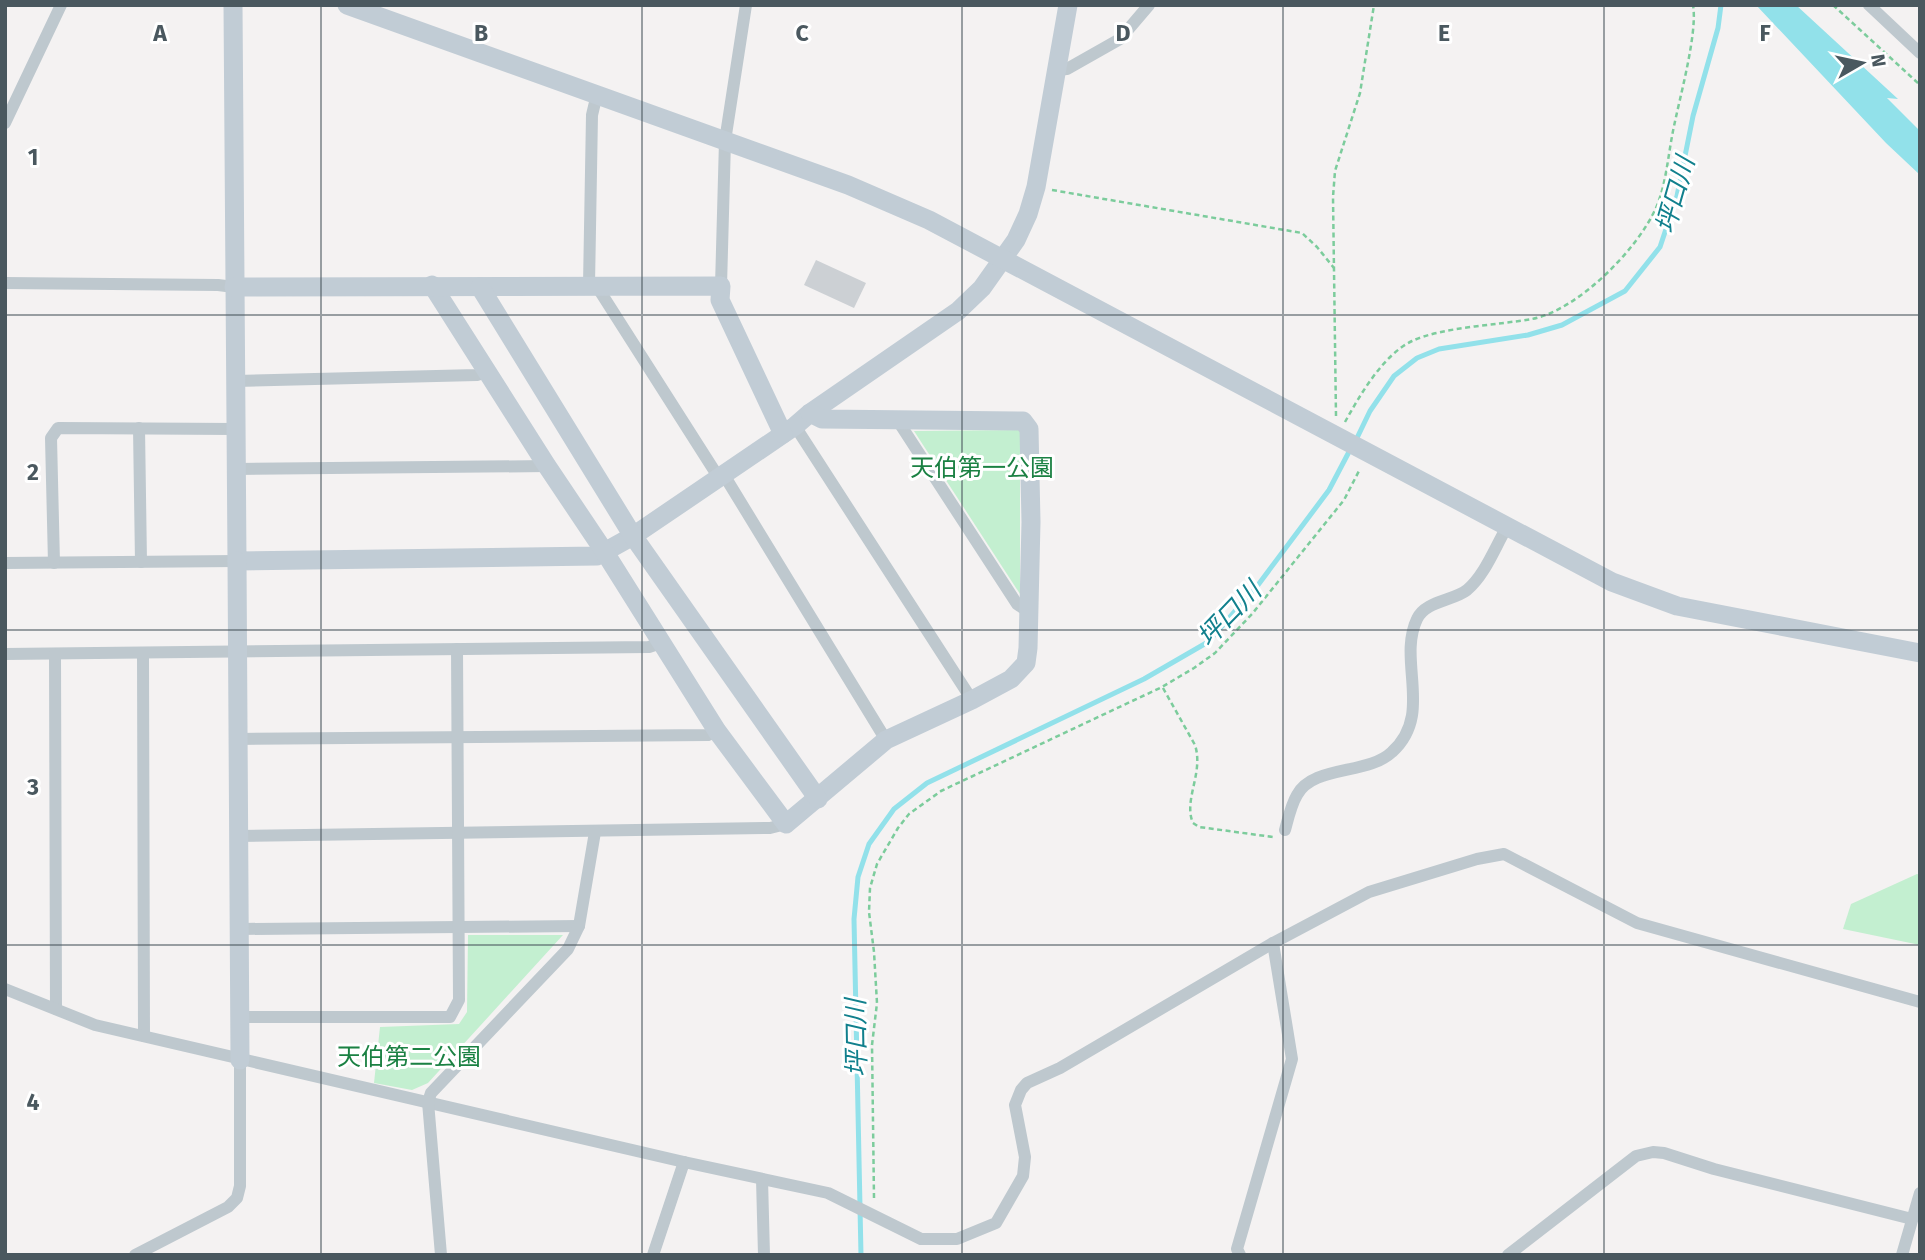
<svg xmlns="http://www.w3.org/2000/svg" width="1925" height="1260" font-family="'Fira Sans','Noto Sans JP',sans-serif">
	<rect width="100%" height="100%" fill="#f4f2f2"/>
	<g fill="#c3efd0">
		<path d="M1020 430V594L914 431Z"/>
		<path d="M1917 874 1920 875V945L1843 929 1851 904Z"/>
		<path d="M468 935H563L428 1083 412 1090 374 1083 380 1027 459 1024 467 1012Z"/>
	</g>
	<path fill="#92e1ea" d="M1756 5H1796L1898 99 1887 98 1920 131V175L1886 143Z"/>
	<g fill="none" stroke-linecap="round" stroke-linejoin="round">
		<g stroke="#92e1ea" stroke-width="5">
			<path d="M1356 440 1370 411 1394 376 1417 358 1439 349 1528 335 1562 325 1625 291 1660 247 1677 196 1693 116 1718 28 1721 5"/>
			<path d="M861 1255 854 919 858 877 869 844 894 809 927 783 1144 679 1208 642 1258 585 1329 490 1351 448"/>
		</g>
	</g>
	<path fill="#ccd0d4" d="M816 260 866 283 854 308 804 285Z"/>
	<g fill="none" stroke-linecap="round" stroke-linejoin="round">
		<g stroke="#7ccc9c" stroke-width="2.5" stroke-dasharray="5 3.5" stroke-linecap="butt">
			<path d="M1833 5 1920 85"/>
			<path d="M1052 190 1302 233 1317 247 1334 268"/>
			<path d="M1336 416 1333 197 1335 171 1360 93 1374 5"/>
			<path d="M1345 422C1360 395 1383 355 1412 341 1442 327 1498 325 1532 319 1578 310 1637 250 1656 208 1666 185 1668 156 1673 131 1679 100 1698 33 1693 5"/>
			<path d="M1163 688 1195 745C1204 773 1183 800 1193 823L1199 827 1273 837"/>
			<path d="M874 1198 872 1045 877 1003 874 952 869 912 870 888 877 864 898 828 909 814 941 791 1162 687 1194 668 1215 653 1252 614 1344 500 1360 469"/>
		</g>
		<g stroke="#bec8ce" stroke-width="12">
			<path d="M1869 5 1920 53"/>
			<path d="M1056 70 1067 69 1120 39 1149 5"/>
			<path d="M5 123 61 5"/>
			<path d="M5 283 218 285 234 287"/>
			<path d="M589 285 592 115 597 94"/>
			<path d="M596 285 719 478"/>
			<path d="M721 286 725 141 746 5"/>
			<path d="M236 381 477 375 487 372"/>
			<path d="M898 421 1017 604 1030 613"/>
			<path d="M795 426 972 700"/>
			<path d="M139 428 141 562"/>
			<path d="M237 469 547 466"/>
			<path d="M724 475 886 740"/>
			<path d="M5 563 237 561"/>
			<path d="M54 563 51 438 58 428 236 429"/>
			<path d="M143 653 144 1036"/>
			<path d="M5 654 649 647 661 643"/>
			<path d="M55 654 56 1009"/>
			<path d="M237 739 708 735 717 731"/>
			<path d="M1285 830C1288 819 1291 805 1297 795 1313 765 1368 775 1392 752 1434 714 1397 661 1417 619 1425 601 1453 601 1467 590 1485 575 1495 547 1507 527"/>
			<path d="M238 836 770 828 786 824"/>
			<path d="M240 929 579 926"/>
			<path d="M5 989 95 1025 684 1162 828 1193 921 1239H957L996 1223 1023 1176 1025 1157 1015 1105 1021 1090 1027 1083 1060 1068 1273 943 1369 892 1477 859 1504 854 1637 923 1920 1002"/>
			<path d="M241 1017H450L459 1000 457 649"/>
			<path d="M762 1179 764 1255"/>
			<path d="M135 1255 228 1207 237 1198 240 1186V1060"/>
			<path d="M441 1255 428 1102 431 1093 568 949 579 926 595 832"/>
			<path d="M653 1255 684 1162"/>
			<path d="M1240 1255 1237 1249 1292 1059 1273 943"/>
			<path d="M1508 1255 1636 1156 1653 1152 1664 1153 1714 1169 1912 1219"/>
			<path d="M1902 1255 1920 1193"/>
		</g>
		<g stroke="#c1ccd5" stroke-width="19">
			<path d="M233 5 237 561 597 556 633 536 795 426 810 413 958 311 982 288 1016 240 1028 214 1036 187 1068 5"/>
			<path d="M347 5 848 185 929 220 1612 582 1677 606 1920 653"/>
			<path d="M432 285 547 466 604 551 717 731 786 824 886 740 972 700 1011 679 1026 663 1028 648 1031 522 1029 429 1023 421 822 419 810 413"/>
			<path d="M234 287 721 286 720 300 783 434"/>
			<path d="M480 287 633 536 818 799"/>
			<path d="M237 561 240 1060"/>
		</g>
	</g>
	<path fill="none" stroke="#4a585f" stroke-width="2" stroke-opacity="0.55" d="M321 5V1255M642 5V1255M962 5V1255M1283 5V1255M1604 5V1255M5 315H1920M5 630H1920M5 945H1920"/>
	<g text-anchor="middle" stroke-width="6" stroke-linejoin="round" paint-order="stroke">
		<g font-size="24" fill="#1b8143" stroke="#fff">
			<text x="982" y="476">天伯第一公園</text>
			<text x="409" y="1065">天伯第二公園</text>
		</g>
		<g font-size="26" font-style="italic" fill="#11808d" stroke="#fff">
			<text transform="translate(1675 195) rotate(-74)" y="9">坪口川</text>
			<text transform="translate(1229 614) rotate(-46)" y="9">坪口川</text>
			<text transform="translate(856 1038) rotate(-91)" y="9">坪口川</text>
		</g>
	</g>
	<g font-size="23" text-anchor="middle" font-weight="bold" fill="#4a585f" stroke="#fff" stroke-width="6" stroke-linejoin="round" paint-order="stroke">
		<text x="160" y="41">A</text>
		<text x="481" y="41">B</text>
		<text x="802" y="41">C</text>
		<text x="1123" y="41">D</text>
		<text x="1444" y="41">E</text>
		<text x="1765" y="41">F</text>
		<text x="33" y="165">1</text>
		<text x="33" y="480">2</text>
		<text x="33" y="795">3</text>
		<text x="33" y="1110">4</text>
	</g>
	<rect width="1925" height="1260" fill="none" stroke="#4a585f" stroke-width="14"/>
	<g transform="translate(1862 63) rotate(81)" stroke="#ffffff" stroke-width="5" paint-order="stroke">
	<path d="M0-5L12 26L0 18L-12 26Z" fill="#4a585f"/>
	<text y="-10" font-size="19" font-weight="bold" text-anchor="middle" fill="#4a585f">N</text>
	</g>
</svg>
